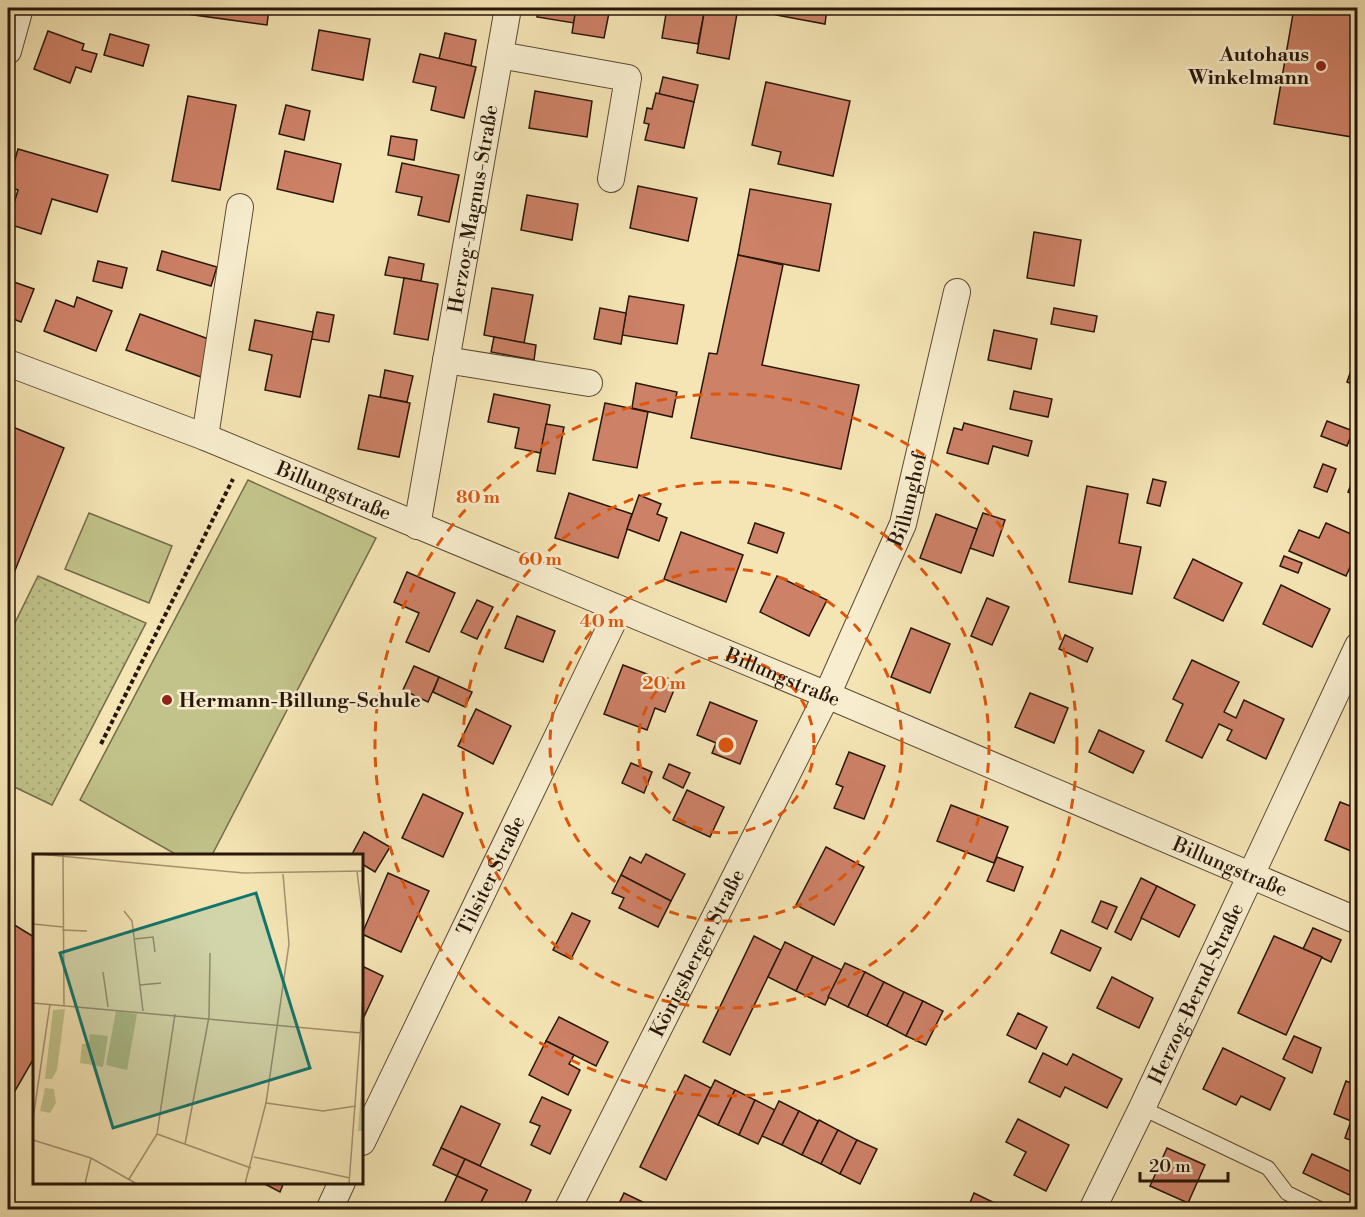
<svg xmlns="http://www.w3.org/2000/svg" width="1365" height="1217" font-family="'Libre Bodoni',serif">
	<defs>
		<pattern id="park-dots" width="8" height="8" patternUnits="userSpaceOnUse" patternTransform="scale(1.5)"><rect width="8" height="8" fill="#c1c38a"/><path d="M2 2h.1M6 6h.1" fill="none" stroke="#a6a776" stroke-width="1.8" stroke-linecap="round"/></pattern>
	</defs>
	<rect width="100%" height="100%" fill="#f5e5b5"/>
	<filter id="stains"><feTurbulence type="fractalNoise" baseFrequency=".00333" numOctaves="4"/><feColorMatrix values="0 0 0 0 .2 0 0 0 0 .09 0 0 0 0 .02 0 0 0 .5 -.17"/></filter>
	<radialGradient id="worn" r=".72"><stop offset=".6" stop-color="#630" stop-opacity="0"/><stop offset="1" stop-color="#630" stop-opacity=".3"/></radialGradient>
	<path fill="url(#park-dots)" stroke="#746c49" stroke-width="1.5" d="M38 576 146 623 52 805 8 784V637Z"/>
	<g fill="#c1c38a" stroke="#746c49" stroke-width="1.5">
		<path d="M248 480 376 538 212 855H177L80 800Z"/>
		<path d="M89 513 172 546 149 603 65 569Z"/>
	</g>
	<g fill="#cd8167" stroke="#281608" stroke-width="1.5">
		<path d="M188 8H269L267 25 187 14Z"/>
		<path d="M539 8H576L574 23 537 17Z"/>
		<path d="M576 8H610L604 38 572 33Z"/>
		<path d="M667 8H705L698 44 662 38Z"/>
		<path d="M705 8H738L729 59 697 53Z"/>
		<path d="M778 8H827L825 24 776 15Z"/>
		<path d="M1294 8H1358V138L1274 124Z"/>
		<path d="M319 30 370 39 363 80 312 70Z"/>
		<path d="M48 31 84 44 82 50 97 54 91 72 76 67 70 83 34 69Z"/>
		<path d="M445 33 476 40 471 66 439 59Z"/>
		<path d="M110 34 149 45 143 66 104 55Z"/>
		<path d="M420 54 476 67 464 118 431 110 436 87 413 82Z"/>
		<path d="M663 77 698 85 694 102 659 94Z"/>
		<path d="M766 82 850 101 833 176 778 164 781 152 752 145Z"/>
		<path d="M535 91 592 101 587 137 529 128Z"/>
		<path d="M656 93 694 102 684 148 645 140 649 124 644 123 647 108 652 109Z"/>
		<path d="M188 96 236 105 220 190 172 181Z"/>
		<path d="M286 105 310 111 304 140 279 134Z"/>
		<path d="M391 136 417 140 414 160 388 155Z"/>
		<path d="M18 149 108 175 97 212 52 199 41 234 8 224 18 190 8 186V184Z"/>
		<path d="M285 151 341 164 333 202 277 189Z"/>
		<path d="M402 163 459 175 449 222 418 215 422 197 396 192Z"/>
		<path d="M638 186 697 198 688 241 630 228Z"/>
		<path d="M750 189 831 204 819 271 738 255Z"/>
		<path d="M527 195 578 204 572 240 521 230Z"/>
		<path d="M1034 232 1081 240 1074 286 1027 278Z"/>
		<path d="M162 251 217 267 211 286 157 270Z"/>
		<path d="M738 255 783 265 762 365 859 385 841 469 691 438 709 353 717 354Z"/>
		<path d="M389 257 424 264 421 281 385 275Z"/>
		<path d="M98 261 127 268 122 288 93 281Z"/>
		<path d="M404 278 438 284 428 340 394 334Z"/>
		<path d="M8 280 34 289 21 322 8 317Z"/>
		<path d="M492 288 533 295 524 343 484 335Z"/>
		<path d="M629 296 684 305 677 344 622 335Z"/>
		<path d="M77 297 112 311 96 351 44 331 56 300 74 307Z"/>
		<path d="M600 308 626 313 621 344 594 339Z"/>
		<path d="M1054 308 1097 316 1094 332 1051 324Z"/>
		<path d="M317 312 334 315 329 342 311 339Z"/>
		<path d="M140 314 214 341 201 377 126 350Z"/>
		<path d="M255 320 313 332 300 397 265 390 272 355 249 350Z"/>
		<path d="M994 330 1037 339 1031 369 988 360Z"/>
		<path d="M494 337 536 345 534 360 491 352Z"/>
		<path d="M1353 365 1358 367V386L1347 382Z"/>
		<path d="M385 370 413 376 407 402 380 397Z"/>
		<path d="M636 383 677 392 672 417 632 408Z"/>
		<path d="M1014 391 1052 399 1048 417 1010 409Z"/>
		<path d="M494 394 550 405 541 453 515 448 519 428 488 422Z"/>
		<path d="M369 395 410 403 399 457 358 449Z"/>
		<path d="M605 403 648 412 637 468 593 460Z"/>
		<path d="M1327 421 1353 431 1347 446 1321 436Z"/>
		<path d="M964 423 1032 441 1028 456 993 446 988 464 947 453 954 428 962 430Z"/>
		<path d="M546 424 564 427 555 474 537 471Z"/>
		<path d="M8 425 64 448 8 588Z"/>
		<path d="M1323 464 1336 469 1327 492 1314 487Z"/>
		<path d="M1358 467V496L1348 492Z"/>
		<path d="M1153 479 1166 482 1160 506 1147 503Z"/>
		<path d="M1087 486 1128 494 1119 543 1141 547 1132 594 1069 582Z"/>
		<path d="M569 493 632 514 618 558 555 538Z"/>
		<path d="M639 495 661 504 657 514 667 518 659 541 627 529Z"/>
		<path d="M983 513 1005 520 993 556 970 548Z"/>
		<path d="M936 514 977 529 961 573 920 558Z"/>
		<path d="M755 523 784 533 777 553 748 543Z"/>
		<path d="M1326 523 1358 537V550L1346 576 1289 551 1299 530 1319 538Z"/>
		<path d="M681 532 743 555 726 602 664 579Z"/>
		<path d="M1284 556 1302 563 1298 573 1280 566Z"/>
		<path d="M1193 559 1242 583 1223 621 1174 598Z"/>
		<path d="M407 572 455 593 429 652 406 642 419 613 394 602Z"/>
		<path d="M777 576 827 600 809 636 760 612Z"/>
		<path d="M1281 585 1330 609 1312 647 1263 624Z"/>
		<path d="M987 598 1009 607 992 645 971 636Z"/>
		<path d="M477 600 493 607 477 639 461 632Z"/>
		<path d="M517 616 555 631 543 662 505 648Z"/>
		<path d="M911 628 950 644 930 693 891 677Z"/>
		<path d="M1065 635 1093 648 1087 662 1059 649Z"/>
		<path d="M1192 660 1239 682 1224 712 1236 718 1244 700 1284 719 1266 759 1227 740 1232 730 1219 724 1202 758 1166 741 1183 704 1173 699Z"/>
		<path d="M623 665 676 685 665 712 655 708 647 730 604 714Z"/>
		<path d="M414 666 439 677 428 702 403 690Z"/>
		<path d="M439 677 472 692 465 707 433 692Z"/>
		<path d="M1030 693 1068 708 1054 743 1015 727Z"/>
		<path d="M710 702 757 721 740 764 712 753 716 743 697 735Z"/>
		<path d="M476 709 511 726 493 764 458 746Z"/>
		<path d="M1099 730 1144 751 1133 773 1089 752Z"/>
		<path d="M849 752 885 766 864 819 834 808 843 787 836 784Z"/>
		<path d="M631 763 652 772 644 793 622 783Z"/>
		<path d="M669 764 690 773 683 788 663 778Z"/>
		<path d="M687 790 724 807 710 837 673 820Z"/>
		<path d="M423 794 463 813 443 857 402 838Z"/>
		<path d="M1340 802 1358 809V854L1325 840Z"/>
		<path d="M951 805 1008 827 994 863 937 841Z"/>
		<path d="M364 832 390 847 375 872 362 864V856H351Z"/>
		<path d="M826 847 864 867 834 925 796 905Z"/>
		<path d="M646 854 685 874 671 901 621 875 630 857 641 863Z"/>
		<path d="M997 857 1023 867 1014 891 987 881Z"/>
		<path d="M388 873 429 891 401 952 362 934Z"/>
		<path d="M621 875 671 901 658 927 619 908 624 898 612 893Z"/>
		<path d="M1141 878 1157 886 1131 940 1115 932Z"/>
		<path d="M1157 886 1195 905 1179 937 1141 918Z"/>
		<path d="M1101 901 1117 907 1107 929 1092 922Z"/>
		<path d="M572 913 590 921 571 959 553 950Z"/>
		<path d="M8 921 34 937V1058L8 1103V982L11 976 8 973Z"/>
		<path d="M1313 928 1341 940 1331 962 1303 949Z"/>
		<path d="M1061 930 1101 948 1090 971 1051 953Z"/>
		<path d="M754 936 781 950 730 1055 703 1042Z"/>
		<path d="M1274 936 1322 957 1286 1035 1238 1013Z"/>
		<path d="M785 942 813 956 796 991 768 977Z"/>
		<path d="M813 956 842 970 825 1005 796 991Z"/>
		<path d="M845 963 865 972 848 1007 828 997Z"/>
		<path d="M362 966 383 976 362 1021Z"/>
		<path d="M865 972 884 982 867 1016 848 1007Z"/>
		<path d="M1112 977 1153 998 1139 1028 1097 1008Z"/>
		<path d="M884 982 904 992 887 1026 867 1016Z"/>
		<path d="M904 992 923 1001 906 1036 887 1026Z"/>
		<path d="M923 1001 943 1011 926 1045 906 1036Z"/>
		<path d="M1018 1013 1047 1027 1036 1049 1007 1035Z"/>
		<path d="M559 1017 608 1042 596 1066 546 1041Z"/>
		<path d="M1294 1036 1321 1048 1312 1073 1283 1059Z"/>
		<path d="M546 1041 574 1055 569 1064 580 1070 568 1095 529 1075Z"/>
		<path d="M1223 1048 1285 1078 1270 1110 1241 1096 1236 1105 1203 1089Z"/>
		<path d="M1043 1053 1067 1065 1073 1054 1122 1079 1107 1108 1065 1087 1060 1097 1029 1082Z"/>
		<path d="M685 1075 711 1088 666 1180 640 1167Z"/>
		<path d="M715 1080 735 1090 718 1125 698 1115Z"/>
		<path d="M1346 1081 1358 1086V1143L1345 1138 1351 1121 1334 1114Z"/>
		<path d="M735 1090 755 1100 739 1135 718 1125Z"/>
		<path d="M542 1097 571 1110 550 1154 531 1145 540 1126 530 1122Z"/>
		<path d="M755 1100 775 1110 758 1144 739 1135Z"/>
		<path d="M779 1101 799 1111 782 1145 762 1136Z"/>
		<path d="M461 1106 500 1124 480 1166 441 1148Z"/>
		<path d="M799 1111 818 1121 802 1155 782 1145Z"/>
		<path d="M1018 1119 1069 1145 1046 1191 1014 1175 1026 1152 1006 1142Z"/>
		<path d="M819 1120 838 1130 821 1164 802 1155Z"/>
		<path d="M838 1130 857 1140 840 1174 821 1164Z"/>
		<path d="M857 1140 877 1149 860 1184 840 1174Z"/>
		<path d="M441 1148 465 1159 457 1176 433 1165Z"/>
		<path d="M1167 1148 1205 1165 1188 1203 1150 1186Z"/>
		<path d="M1312 1154 1358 1175V1199L1303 1173Z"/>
		<path d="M465 1159 531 1190 522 1210H485L479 1206 487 1190 457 1176Z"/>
		<path d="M457 1176 487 1190 477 1210H441Z"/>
		<path d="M261 1182H284L280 1192Z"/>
		<path d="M624 1193 653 1207 652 1210H616Z"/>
		<path d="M974 1193 1009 1210H967Z"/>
	</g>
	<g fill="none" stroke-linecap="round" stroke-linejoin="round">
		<g stroke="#5b4a33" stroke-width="16">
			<path id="service" d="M1142 1108 1268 1168 1287 1193 1322 1210"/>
		</g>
		<g stroke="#5b4a33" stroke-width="28">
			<g id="minor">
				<path d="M8 51 20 8"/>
				<path d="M500 55 628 78 611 179"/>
				<path d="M446 360 589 383"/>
				<path id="s1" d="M8 363 205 437 827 695 1358 921"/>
				<path d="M205 437 240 207"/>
				<path id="s2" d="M417 526 508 8"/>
				<path id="s3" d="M362 1142 619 609"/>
				<path d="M329 1210 342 1182"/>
				<path id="s4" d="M567 1210 827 695 903 524 957 292"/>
				<path id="s5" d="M1092 1210 1142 1108 1358 646"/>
			</g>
		</g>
		<path stroke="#281608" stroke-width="4" stroke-dasharray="4.5 3" stroke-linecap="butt" d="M101 744 233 479"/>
		<use href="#service" stroke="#f8eecf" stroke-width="14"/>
		<use href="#minor" stroke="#f8eecf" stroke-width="26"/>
	</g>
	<g fill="none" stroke="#de560c" stroke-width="3" stroke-dasharray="10 8">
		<circle cx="726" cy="745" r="88"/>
		<circle cx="726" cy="745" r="176"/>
		<circle cx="726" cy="745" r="263"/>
		<circle cx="726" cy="745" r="351"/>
	</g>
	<g fill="#8f2418" stroke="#f8eecf" stroke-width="2">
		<circle cx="1321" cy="66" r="6"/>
		<circle cx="167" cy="700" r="6"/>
	</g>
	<g text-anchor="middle" stroke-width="5" stroke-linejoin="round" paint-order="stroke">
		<g font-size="20" font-weight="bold" fill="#281608" stroke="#f8eecf" text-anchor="end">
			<text x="1309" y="61">Autohaus<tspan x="1309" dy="23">Winkelmann</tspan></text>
			<text x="179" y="707" text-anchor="start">Hermann-Billung-Schule</text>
		</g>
		<g font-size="20" fill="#281608" stroke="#f8eecf">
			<text dy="7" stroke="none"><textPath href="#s2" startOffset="322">Herzog-Magnus-Straße</textPath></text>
			<text dy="7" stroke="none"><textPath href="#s1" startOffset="350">Billungstraße</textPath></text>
			<text dy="7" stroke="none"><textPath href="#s4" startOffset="789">Billunghof</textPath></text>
			<text dy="7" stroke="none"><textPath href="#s1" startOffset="836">Billungstraße</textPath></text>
			<text dy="7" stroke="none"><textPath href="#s1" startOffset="1322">Billungstraße</textPath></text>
			<text dy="7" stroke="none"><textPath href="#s3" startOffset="296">Tilsiter Straße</textPath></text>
			<text dy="7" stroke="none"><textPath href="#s4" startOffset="288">Königsberger Straße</textPath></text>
			<text dy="7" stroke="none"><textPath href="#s5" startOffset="240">Herzog-Bernd-Straße</textPath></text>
		</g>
	</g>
	<g transform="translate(33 854)">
		<rect width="330" height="330" fill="#f5e5b5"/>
		<path d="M32 155 24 216 19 225H12L20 156Z" fill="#c1c38a"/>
		<path d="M330 210V277H325Z" fill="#c1c38a"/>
		<path d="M57 180 75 182 70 213 47 209 49 190H56ZM12 234 21 235 23 249 17 259 7 257Z" fill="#c1c38a"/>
		<path d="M83 157 104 160 94 216 73 211Z" fill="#c1c38a"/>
		<path fill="none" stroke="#a39270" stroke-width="1.5" d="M5 0 211 19 330 17M30 0 31 151M324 17 330 67M91 57 99 67 110 157M0 70 30 73M29 76 54 77M101 85 120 83 122 98M70 118 75 153M107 131 128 129M0 149 328 179M233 249 290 257 323 252M0 265 17 150M124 280 142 160M0 286 58 304 104 330M152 290 176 163 177 99M221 303 317 324M96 325 124 280 218 314M52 330 58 304M212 330 233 249 256 90 250 20M316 330 330 143"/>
		<path fill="#0f766e" fill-opacity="0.15" stroke="#0f766e" stroke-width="3" d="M223 39 277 214 80 274 27 99Z"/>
		<rect width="330" height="330" fill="none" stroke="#281608" stroke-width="3"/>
	</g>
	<circle cx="726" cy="745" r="9" fill="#de560c" stroke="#f8eecf" stroke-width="3"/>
	<g font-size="18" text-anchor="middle" font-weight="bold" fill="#de560c" stroke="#f8eecf" stroke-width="5" stroke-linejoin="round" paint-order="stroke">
		<text x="478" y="503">80 m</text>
		<text x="540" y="565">60 m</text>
		<text x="602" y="627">40 m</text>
		<text x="664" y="689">20 m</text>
	</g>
	<rect width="1365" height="1217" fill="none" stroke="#f5e5b5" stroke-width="30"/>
	<rect x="9" y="9" width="1347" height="1199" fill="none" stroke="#281608" stroke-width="3"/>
	<rect x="15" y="15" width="1335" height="1187" fill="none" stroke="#281608" stroke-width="1.5"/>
	<path d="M1140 1172v9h88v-9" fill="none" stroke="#281608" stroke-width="3"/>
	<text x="1149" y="1172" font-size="18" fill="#281608" stroke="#f8eecf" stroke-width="4.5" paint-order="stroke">20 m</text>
	<rect width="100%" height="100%" filter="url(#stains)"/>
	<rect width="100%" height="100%" fill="url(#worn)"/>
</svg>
